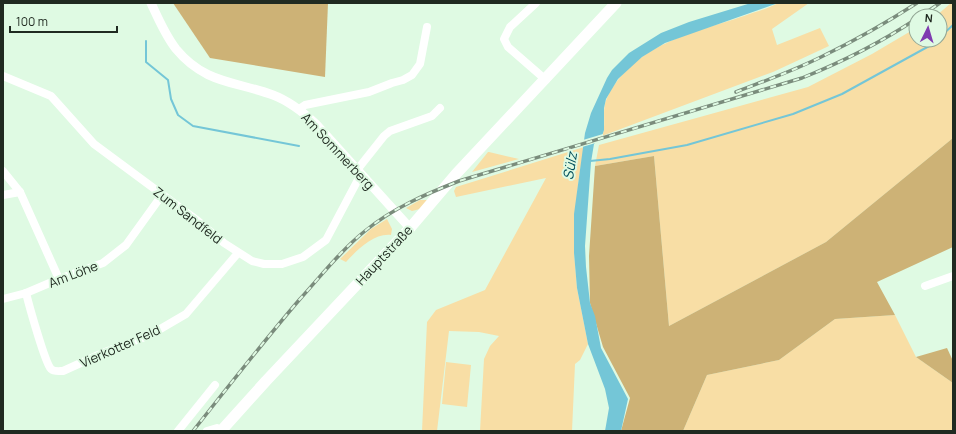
<svg xmlns="http://www.w3.org/2000/svg" width="956" height="434" font-family="Manrope,sans-serif">
	<rect width="100%" height="100%" fill="#dffae3"/>
	<g fill="#f8dea5">
		<path d="M778 3H809L772 29 777 45 820 28 829 46 773 72 602 136C607 124 601 110 607 98 633 44 693 33 744 16 755 12 768 9 778 3Z"/>
		<path d="M951 3H953V138L826 242 669 326 654 156 595 166 599 145 808 87 872 54 916 28V40H940V16H936Z"/>
		<path d="M584 147 578 185 574 253 577 288 588 344 580 360 575 364 572 431H480L484 359 490 346 499 336 479 332 449 331 437 431H422L427 322 436 310 485 290 546 178 456 197 454 191 456 187Z"/>
		<path d="M488 152H489L519 159 472 172Z"/>
		<path d="M420 200H428L420 209 412 211 406 208Z"/>
		<path d="M387 219 392 229 391 235C374 233 357 250 346 262L340 259 371 229Z"/>
		<path d="M895 315 916 357 953 383V431H683L707 375 779 360 835 319Z"/>
		<path d="M446 362 471 365 467 407 442 404Z"/>
	</g>
	<g fill="#cdb276">
		<path d="M173 3H328L325 77 210 58Z"/>
		<path d="M953 138V247L877 282 895 315 835 319 779 360 707 375 683 431H621L630 398 603 347 590 303 589 256 595 166 654 156 669 326 826 242Z"/>
		<path d="M947 348 953 361V383L916 357Z"/>
	</g>
	<path fill="#74c6d7" d="M751 3H778L665 43 642 57 618 79 606 99 604 108V130L602 136 594 144 591 162 585 246 586 267 590 303 595 316 601 348 628 399 621 431H605L609 408 605 389 588 344 577 288 574 253V214L585 133 591 113 607 78 612 70 629 53 661 33 689 22Z"/>
	<path fill="#dffae3" d="M603 134V137L599 142 582 147 583 140Z"/>
	<g fill="none" stroke-linecap="round" stroke-linejoin="round">
		<g stroke="#74c6d7" stroke-width="2">
			<path d="M940 37 953 25"/>
			<path d="M146 41V62L168 80 171 99 178 115 193 126 299 146"/>
			<path d="M590 161 610 159 687 145 793 114 842 94 931 45 937 40"/>
		</g>
		<g stroke="#fff" stroke-width="8">
			<path d="M536 3 510 27 504 39 508 47 546 80"/>
			<path d="M3 76 51 96 94 144 198 221 224 243 252 261 264 264H282L303 257 326 240 361 174"/>
			<path d="M299 109 305 105 369 92 392 83 403 80 412 75 420 64 427 27"/>
			<path d="M357 170 384 136 390 131 432 116 440 108"/>
			<path d="M3 171 20 192 59 279"/>
			<path d="M3 195 20 192"/>
			<path d="M925 286 953 276"/>
			<path d="M26 293C29 305 45 363 51 369 54 372 59 371 63 371L105 352 150 335 186 314 238 253"/>
			<path d="M3 299 26 293 59 279 103 263 126 245 162 195"/>
			<path d="M178 431 215 385"/>
			<path d="M207 431 217 428 221 431"/>
		</g>
		<path stroke="#fff" stroke-width="9" d="M151 3C158 18 165 35 176 49 205 84 235 81 273 95 289 101 303 112 316 124L410 228"/>
		<path stroke="#fff" stroke-width="11" d="M221 431 266 381 410 228 456 174 616 3"/>
		<g stroke="#7a8c7c" stroke-width="3.5">
			<g id="rail">
				<path d="M921 16 940 3"/>
				<path d="M736 92C764 81 793 71 821 57 854 41 886 23 917 3"/>
				<path d="M193 431C228 387 263 342 300 299 321 276 341 250 365 231 393 208 426 194 459 181L802 78C842 62 880 43 916 19"/>
			</g>
		</g>
		<use href="#rail" stroke="#dffae3" stroke-width="2" stroke-dasharray="6" stroke-linecap="butt"/>
	</g>
	<g text-anchor="middle" stroke-width="4" stroke-linejoin="round" paint-order="stroke">
		<g font-size="13" fill="#202a21" stroke="#dffae3">
			<text transform="translate(338 151) rotate(47)" y="5">Am Sommerberg</text>
			<text transform="translate(188 215) rotate(38)" y="5">Zum Sandfeld</text>
			<text transform="translate(384 255) rotate(-47)" y="5">Hauptstraße</text>
			<text transform="translate(73 274) rotate(-21)" y="5">Am Löhe</text>
			<text transform="translate(120 346) rotate(-24)" y="5">Vierkotter Feld</text>
		</g>
		<g font-size="14" font-style="italic" fill="#004d59" stroke="#dffae3">
			<text transform="translate(570 166) rotate(-81)" y="5">Sülz</text>
		</g>
	</g>
	<rect width="956" height="434" fill="none" stroke="#202a21" stroke-width="8"/>
	<g transform="translate(928 28) rotate(5)"><circle r="19" fill="#dffae3" stroke="#93a795"/>
	<path d="M0-3L7 15L0 10L-7 15Z" fill="#7f3cb0"/>
	<text y="-6" font-size="11" font-weight="bold" text-anchor="middle" fill="#202a21">N</text>
	</g>
	<path d="M10 26v6h107v-6" fill="none" stroke="#202a21" stroke-width="2"/>
	<text x="16" y="26" font-size="12" fill="#202a21" stroke="#dffae3" stroke-width="3" paint-order="stroke">100 m</text>
</svg>
